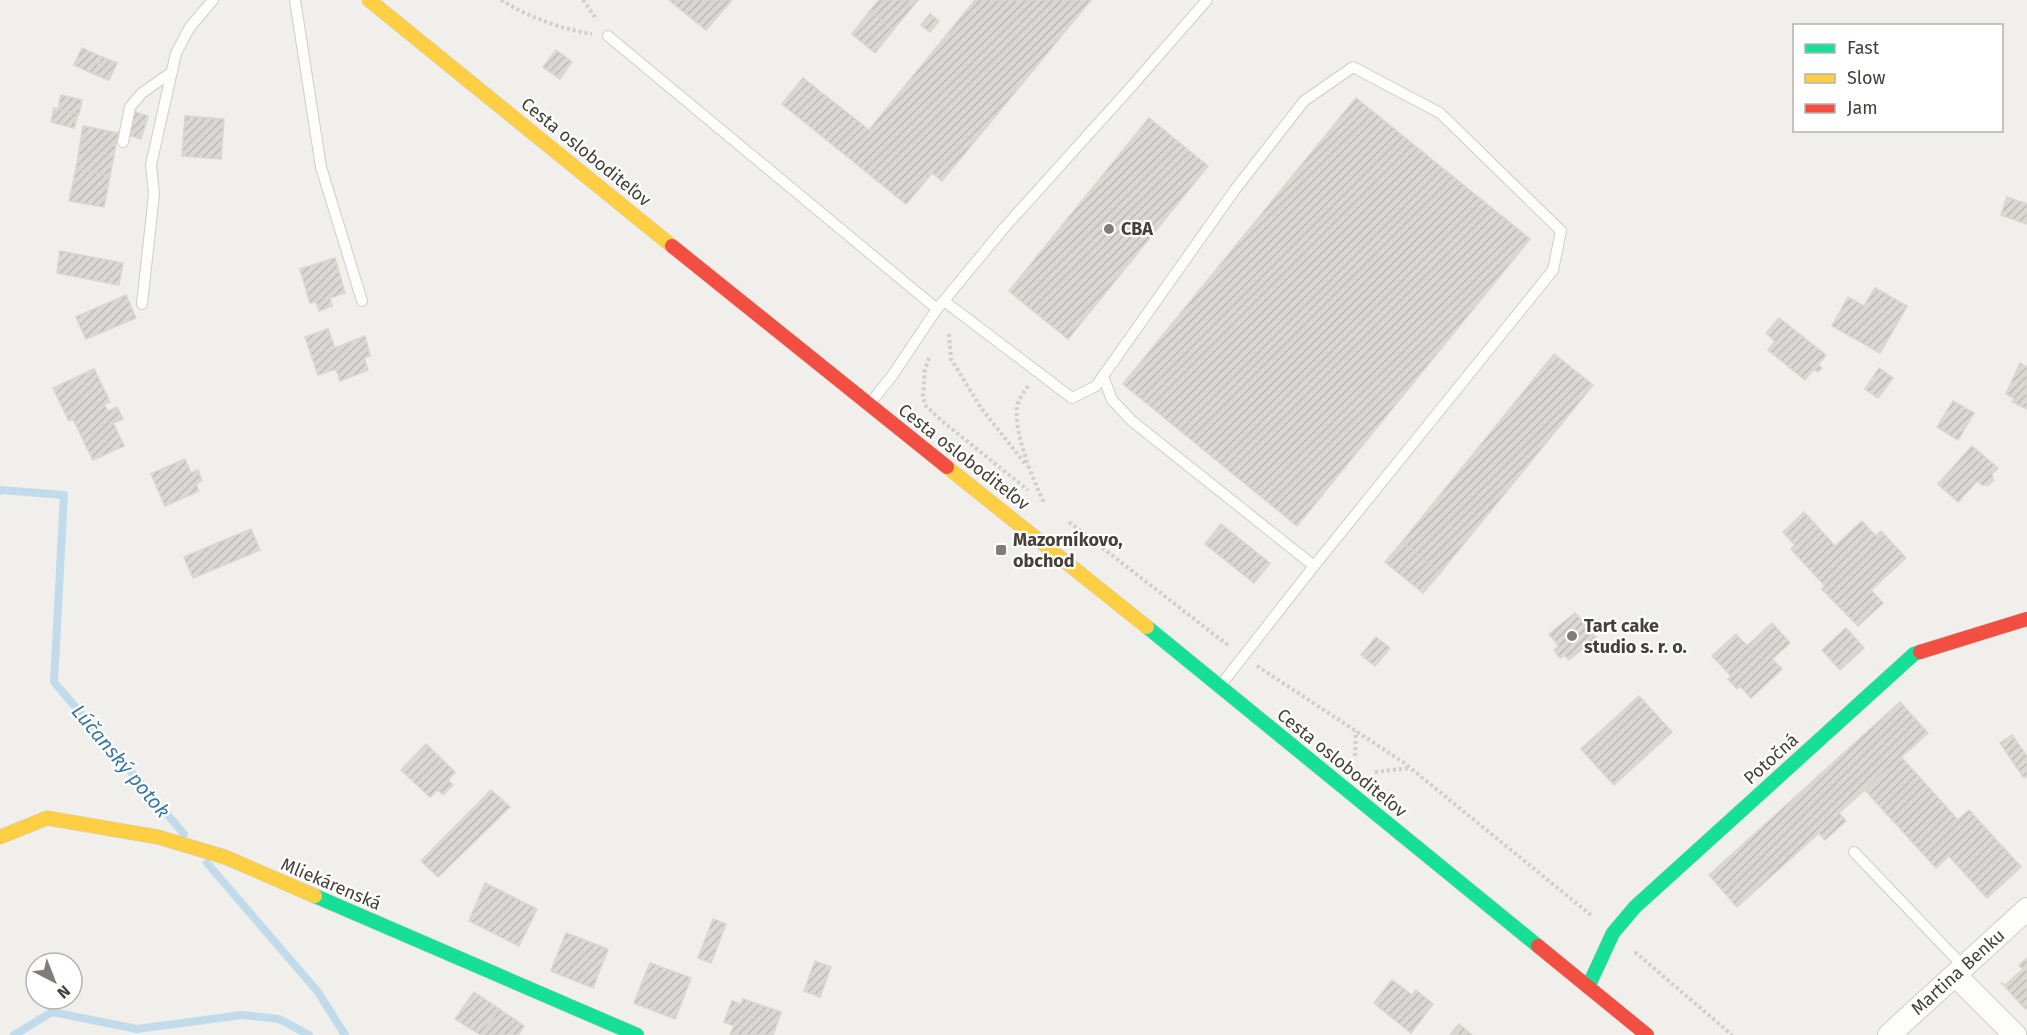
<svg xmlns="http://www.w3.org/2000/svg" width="2027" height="1035" font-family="'Fira Sans',sans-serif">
	<defs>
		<pattern id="building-hatch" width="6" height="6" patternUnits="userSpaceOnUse" patternTransform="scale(1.5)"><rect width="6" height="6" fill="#dad8d4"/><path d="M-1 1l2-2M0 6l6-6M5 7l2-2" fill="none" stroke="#bcbab7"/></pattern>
	</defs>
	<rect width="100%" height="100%" fill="#f1efeb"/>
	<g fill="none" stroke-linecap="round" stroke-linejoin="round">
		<g stroke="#c1dbea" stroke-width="8">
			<path d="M0 491 1 490 64 495 54 682 184 834"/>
			<path d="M207 863 318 992 345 1035"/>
			<path d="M14 1035 52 1012 137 1029 242 1015 279 1019 309 1035"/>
		</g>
	</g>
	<g fill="url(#building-hatch)" stroke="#d9d6d1" stroke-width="1.5">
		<path d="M669 0H732L706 30Z"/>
		<path d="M879 0H918L893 30 870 11Z"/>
		<path d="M975 0H1091L942 181 932 173 906 204 782 104 803 78 869 130Z"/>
		<path d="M870 11 893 30 875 53 852 34Z"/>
		<path d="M930 14 939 21 930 32 921 25Z"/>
		<path d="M82 48 102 57 94 74 74 65Z"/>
		<path d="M556 50 572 62 560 79 543 67Z"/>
		<path d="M102 57 117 63 109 80 94 74Z"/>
		<path d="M61 95 82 100 79 114 58 109Z"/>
		<path d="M1356 98 1530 239 1297 526 1123 384Z"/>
		<path d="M54 108 78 114 74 128 51 122Z"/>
		<path d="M135 112 148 116 141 139 129 135Z"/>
		<path d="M185 116 224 119 221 159 182 156Z"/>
		<path d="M1149 118 1208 166 1068 339 1009 291Z"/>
		<path d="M83 126 118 133 110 176 76 169Z"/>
		<path d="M76 169 110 176 104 207 69 201Z"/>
		<path d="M2007 197 2027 204V224L2001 215Z"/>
		<path d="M60 251 123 263 119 285 57 273Z"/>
		<path d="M335 258 345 293 330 298 332 306 319 311 316 302 310 303 300 269Z"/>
		<path d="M1875 288 1907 306 1880 353 1832 326 1848 297 1864 306Z"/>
		<path d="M126 295 136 318 86 339 76 317Z"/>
		<path d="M1779 318 1826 355 1818 365 1822 368 1818 372 1814 369 1805 380 1768 350 1775 341 1766 333Z"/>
		<path d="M328 329 335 348 365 336 370 356 364 358 368 370 340 381 336 369 318 375 305 337Z"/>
		<path d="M1554 354 1593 385 1440 573 1402 542Z"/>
		<path d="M2020 363 2027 367V409L2012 402 2014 398 2006 394Z"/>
		<path d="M1879 368 1893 378 1878 398 1865 389Z"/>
		<path d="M94 369 110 402 104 404 108 411 117 407 123 419 113 423 124 446 93 460 73 419 69 421 53 388Z"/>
		<path d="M1953 401 1974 413 1958 440 1937 427Z"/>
		<path d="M1972 446 1998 468 1992 474 1993 481 1988 485H1982L1977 481 1958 502 1938 484Z"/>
		<path d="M185 459 191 473 198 470 202 481 196 484 199 491 165 506 151 474Z"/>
		<path d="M1804 512 1835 546 1862 521 1876 536 1881 531 1906 558 1871 590 1883 603 1858 626 1822 589 1825 586 1791 549 1795 545 1783 532Z"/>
		<path d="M1221 524 1270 563 1254 583 1205 544Z"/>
		<path d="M251 529 260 550 193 578 184 557Z"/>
		<path d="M1402 542 1440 573 1423 593 1385 562Z"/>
		<path d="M1575 613 1596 638 1569 660 1565 655 1560 658 1554 650 1559 646 1549 634Z"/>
		<path d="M1772 623 1790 643 1772 659 1782 669 1751 698 1740 686 1737 689 1728 679 1731 676 1712 656 1736 634 1747 646Z"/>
		<path d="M1846 628 1864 648 1840 670 1822 650Z"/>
		<path d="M1376 637 1390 648 1375 666 1361 655Z"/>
		<path d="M1639 696 1672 732 1614 785 1581 749Z"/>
		<path d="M1900 702 1928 733 1839 813 1846 821 1825 840 1819 833 1737 907 1709 875Z"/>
		<path d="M2012 735 2027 756V776L2024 778 2000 743Z"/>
		<path d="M426 744 455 772 448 780 453 785 443 795 438 790 430 797 401 770Z"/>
		<path d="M1901 757 1958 820 1969 810 2021 867 1987 898 1949 856 1936 868 1865 790Z"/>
		<path d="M491 790 510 807 438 877 421 861Z"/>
		<path d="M485 883 537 909 519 946 469 921Z"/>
		<path d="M713 919 726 924 711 963 698 958Z"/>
		<path d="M566 933 608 949 593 988 551 971Z"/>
		<path d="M2027 958V1007L2025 1009 2001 982 2005 985 2023 969 2019 965Z"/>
		<path d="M815 961 831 967 820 997 804 991Z"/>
		<path d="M650 963 691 978 675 1019 634 1003Z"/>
		<path d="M1392 980 1412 995 1416 990 1433 1004 1411 1033 1374 1003Z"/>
		<path d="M474 992 499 1009 481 1035 455 1019Z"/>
		<path d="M743 999 781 1012 773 1035H730L734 1026 724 1022 732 1001 741 1004Z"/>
		<path d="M499 1009 524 1026 518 1035H481Z"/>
		<path d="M1459 1024 1472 1035H1450Z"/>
	</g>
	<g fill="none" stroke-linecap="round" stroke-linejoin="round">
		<g stroke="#cfcdc9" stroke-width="12">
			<g id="lane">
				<path d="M295 0 321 167 362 301"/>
				<path d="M608 36 937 309"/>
				<path d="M123 142 130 107 142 93 172 72"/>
				<path d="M944 301 1072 398 1096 386 1103 376"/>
				<path d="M142 304 154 194 151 165 176 53 190 27 213 0"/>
				<path d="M871 402 892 376 937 309 1004 228 1131 87 1207 0"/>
				<path d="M1220 686 1314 566 1553 270 1561 231 1440 113 1353 67 1304 101 1234 191 1103 376 1112 400 1132 421 1314 566"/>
				<path d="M1854 852 1964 967"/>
			</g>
		</g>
		<g stroke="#cfcdc9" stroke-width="24">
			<g id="street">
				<path d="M1955 975 2015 1035"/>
				<path d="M1889 1035 2027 909"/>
			</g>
		</g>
		<g stroke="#cfcbc3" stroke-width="15">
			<g id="fast">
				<path d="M1147 627 1538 946"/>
				<path d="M315 896 637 1035"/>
				<path d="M1588 987 1613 933 1635 907 1914 654 1920 652"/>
			</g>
		</g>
		<g stroke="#cfcbc3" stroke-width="15">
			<g id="slow">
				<path d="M369 0 672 246"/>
				<path d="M947 467 1147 627"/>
				<path d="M0 837 47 818 158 837 225 857 315 896"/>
			</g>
		</g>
		<g stroke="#cfcbc3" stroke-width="15">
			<g id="jam">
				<path d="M672 246 947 467"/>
				<path d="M1920 652 2027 619"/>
				<path d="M1538 946 1647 1035"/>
			</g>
		</g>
		<g stroke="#d1cfcb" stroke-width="4" stroke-dasharray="3 3" stroke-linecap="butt">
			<path d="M501 0C528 17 561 29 592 34"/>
			<path d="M583 0 597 20"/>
			<path d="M949 334 951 359 981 408 1027 466"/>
			<path d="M929 358 925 370 923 396 925 405 942 421 1028 490"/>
			<path d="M1028 386C1024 392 1018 400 1017 407 1014 435 1033 479 1044 503"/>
			<path d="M1069 522 1229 646"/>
			<path d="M1257 666 1403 762 1592 916"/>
			<path d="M1355 756 1356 731"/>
			<path d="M1375 772 1409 768"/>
			<path d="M1635 952 1732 1035"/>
		</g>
		<use href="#lane" stroke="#fdfdfc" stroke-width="10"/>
		<use href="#street" stroke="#fdfdfc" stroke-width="22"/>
		<use href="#fast" stroke="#16e098" stroke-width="14"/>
		<use href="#slow" stroke="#ffcf43" stroke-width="14"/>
		<use href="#jam" stroke="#f24e42" stroke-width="14"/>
	</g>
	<g fill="#827d77" stroke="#fff" stroke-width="2">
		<circle cx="1109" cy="229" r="6"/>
		<rect x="995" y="544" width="12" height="12" rx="3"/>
		<circle cx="1572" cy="636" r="6"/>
	</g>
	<g text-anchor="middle" stroke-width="4.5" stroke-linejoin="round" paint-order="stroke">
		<g font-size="18" fill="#464038" stroke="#fff">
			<text transform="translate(586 152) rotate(39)" y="6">Cesta osloboditeľov</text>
			<text transform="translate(964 457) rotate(38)" y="6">Cesta osloboditeľov</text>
			<text transform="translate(1771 759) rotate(-42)" y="6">Potočná</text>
			<text transform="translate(1342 763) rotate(39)" y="6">Cesta osloboditeľov</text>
			<text transform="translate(331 884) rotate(23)" y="6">Mliekárenská</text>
			<text transform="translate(1958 972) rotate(-42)" y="6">Martina Benku</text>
		</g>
		<g font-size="18" font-weight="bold" fill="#464038" stroke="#fff" text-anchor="start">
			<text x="1121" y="235">CBA</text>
			<text x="1013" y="546">Mazorníkovo,<tspan x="1013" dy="21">obchod</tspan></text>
			<text x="1584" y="632">Tart cake<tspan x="1584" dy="21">studio s. r. o.</tspan></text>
		</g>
		<g font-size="20" font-style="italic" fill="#3a78a0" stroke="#fff">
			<text transform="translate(121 761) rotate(50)" y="7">Lúčanský potok</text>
		</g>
	</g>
	<rect x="1793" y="24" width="210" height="108" fill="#ffffff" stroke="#b5b3af" stroke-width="1.5"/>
	<rect x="1805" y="44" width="30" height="9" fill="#16e098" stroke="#b5b3af" stroke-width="1.5"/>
	<text x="1847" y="54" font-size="18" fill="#464038">Fast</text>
	<rect x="1805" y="74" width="30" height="9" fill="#ffcf43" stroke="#b5b3af" stroke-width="1.5"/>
	<text x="1847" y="84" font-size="18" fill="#464038">Slow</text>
	<rect x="1805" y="104" width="30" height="9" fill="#f24e42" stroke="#b5b3af" stroke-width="1.5"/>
	<text x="1847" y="114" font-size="18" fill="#464038">Jam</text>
	<g transform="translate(54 981) rotate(138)"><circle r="28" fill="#ffffff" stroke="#b5b3af" stroke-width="1.5"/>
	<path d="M0-4.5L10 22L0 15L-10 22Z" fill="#827d77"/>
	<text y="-9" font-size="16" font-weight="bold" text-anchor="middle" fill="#464038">N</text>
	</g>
</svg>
